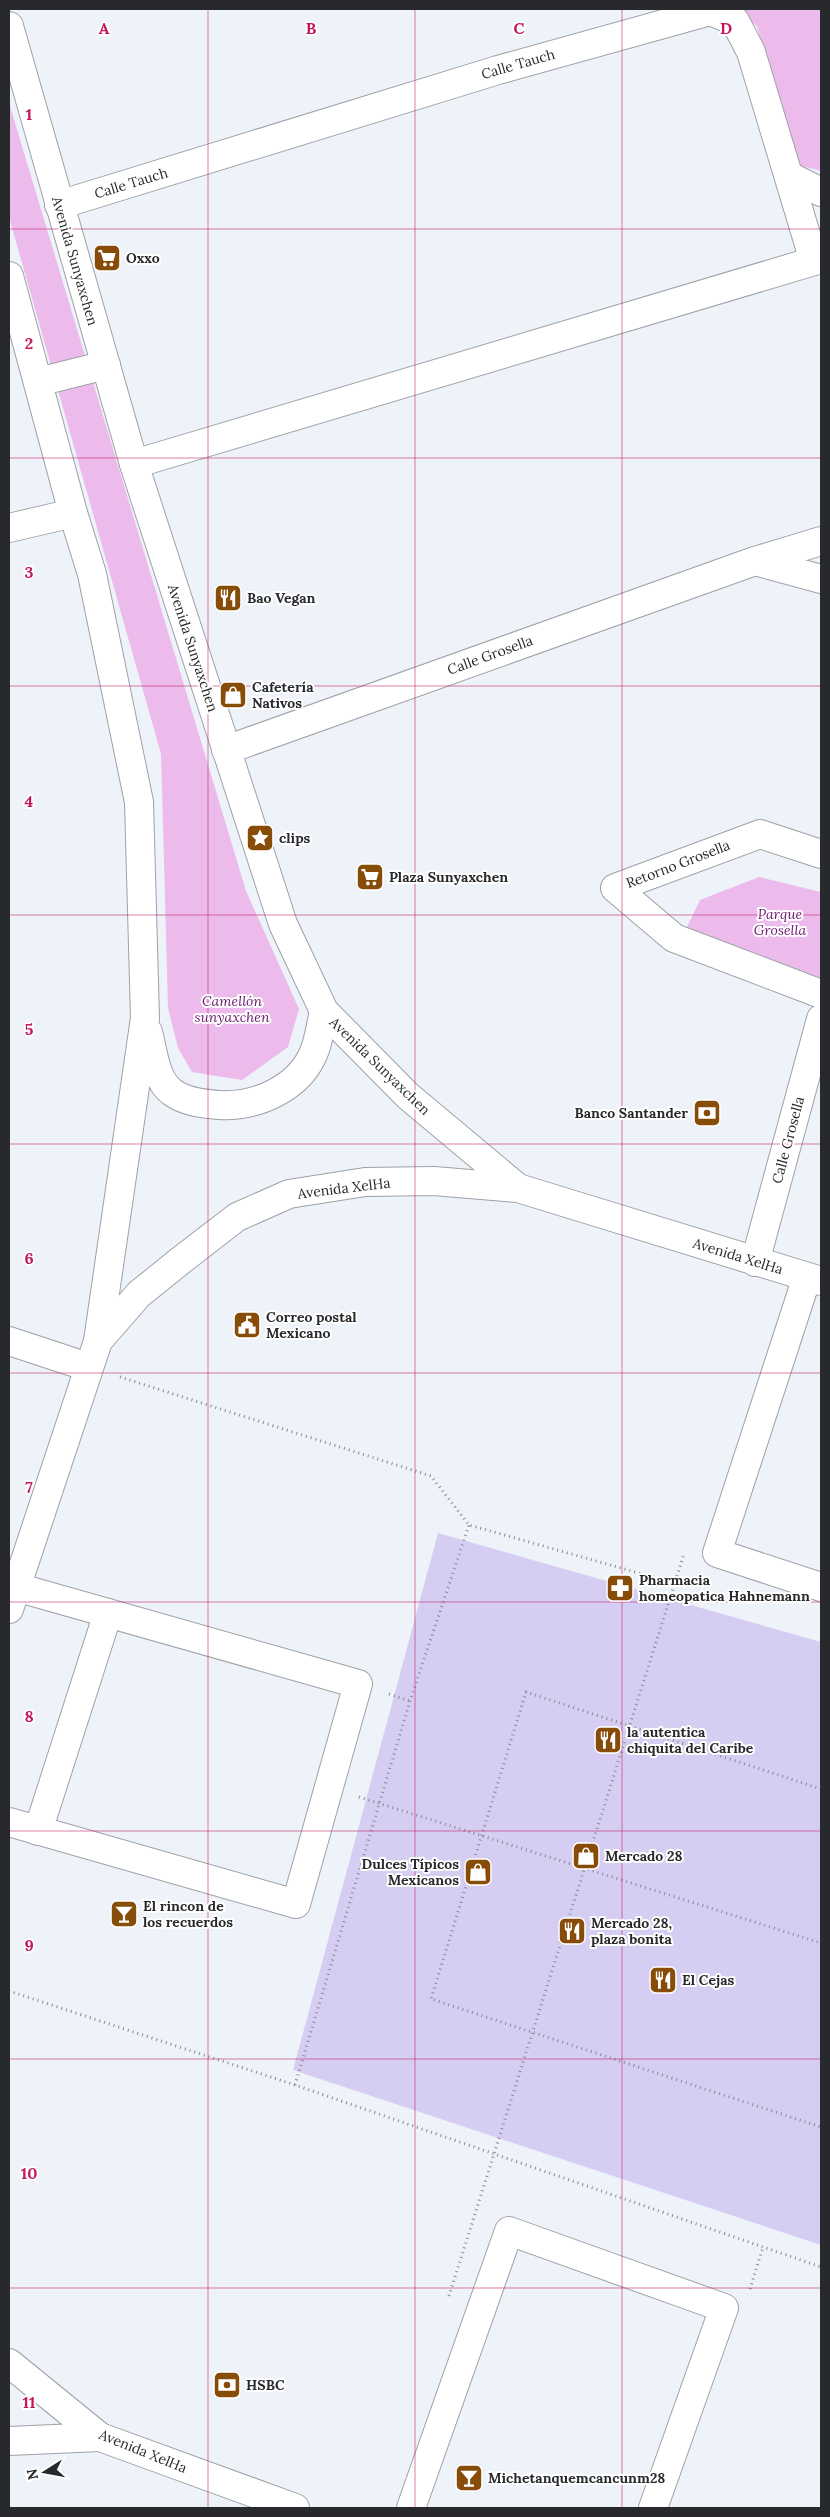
<svg xmlns="http://www.w3.org/2000/svg" width="830" height="2517" font-family="Lora,serif">
	<rect width="100%" height="100%" fill="#eef2f9"/>
	<g fill="#ecbbeb">
		<path d="M741 9H821V171L798 165 757 27Z"/>
		<path d="M9 103 246 891 299 1009 288 1047 242 1080 192 1072 178 1048 168 1008 161 754 9 217Z"/>
		<path d="M759 877 821 892V978L685 931 700 900Z"/>
	</g>
	<path fill="#d6cef2" d="M438 1533 821 1642V2245L293 2070Z"/>
	<g fill="none" stroke-linecap="round" stroke-linejoin="round">
		<g stroke="#9ea1a8" stroke-width="30">
			<g id="minor">
				<path d="M9 26 134 464 283 924 324 1011 408 1096 518 1188"/>
				<path d="M789 176 821 192"/>
				<path d="M59 205 498 70 710 11 735 21 751 52 814 261"/>
				<path d="M9 276 73 513 92 574 139 802 145 1018 98 1341"/>
				<path d="M38 382 106 365"/>
				<path d="M134 464 821 259"/>
				<path d="M9 528 73 513"/>
				<path d="M755 561 821 541"/>
				<path d="M226 750 755 561 821 579"/>
				<path d="M821 854 760 834 615 888 674 938 821 994"/>
				<path d="M148 1032C153 1050 155 1080 172 1092 185 1102 204 1104 219 1105 256 1107 299 1089 314 1052 319 1040 321 1024 324 1011"/>
				<path d="M755 1262 821 1019"/>
				<path d="M807 1277 717 1553 821 1587"/>
				<path d="M9 1341 88 1367"/>
				<path d="M9 1609 98 1341 139 1294 180 1261 237 1217 289 1194 365 1182 434 1181 518 1188 821 1281"/>
				<path d="M9 1822 296 1904 358 1684 16 1587"/>
				<path d="M38 1831 108 1613"/>
				<path d="M9 2363 100 2437 295 2508"/>
				<path d="M9 2441 100 2437"/>
				<path d="M411 2508 509 2231 724 2308 653 2508"/>
			</g>
		</g>
		<g stroke="#888b90" stroke-width="3" stroke-dasharray="1 4" stroke-linecap="butt">
			<path d="M120 1377 431 1476 469 1525 674 1583"/>
			<path d="M389 1694 410 1701"/>
			<path d="M821 1789 526 1692 431 1999 821 2127"/>
			<path d="M359 1797 821 1943"/>
			<path d="M9 1991 295 2085 821 2267"/>
			<path d="M295 2085 410 1701 469 1525"/>
			<path d="M750 2289 763 2247"/>
			<path d="M449 2296 684 1554"/>
		</g>
		<use href="#minor" stroke="#fff" stroke-width="28"/>
	</g>
	<path fill="none" stroke="#c2185b" stroke-width="1" stroke-opacity="0.55" d="M208 9V2508M415 9V2508M622 9V2508M9 229H821M9 458H821M9 686H821M9 915H821M9 1144H821M9 1373H821M9 1602H821M9 1831H821M9 2059H821M9 2288H821"/>
	<defs>
		<g id="supermarket-square" transform="scale(1.4375)"><rect x="-9" y="-9" width="18" height="18" rx="4" fill="#884c09" stroke="#fff"/><path d="M-6-5.5h2.5l.6 2H6L4.5 2H-2.5L-4.4-4H-6ZM-1.5 3.2a1.3 1.3 0 1 0 .1 0ZM3 3.2a1.3 1.3 0 1 0 .1 0Z" fill="#fff"/></g>
		<g id="restaurant-square" transform="scale(1.4375)"><rect x="-9" y="-9" width="18" height="18" rx="4" fill="#884c09" stroke="#fff"/><path d="M-5-6h1v4h1v-4h1v4h1v-4h1v5L-1.5 .5V6h-2V.5L-5-1ZM5-6V6H3V1.5H1.5Q1.5-4 5-6Z" fill="#fff"/></g>
		<g id="shop-square" transform="scale(1.4375)"><rect x="-9" y="-9" width="18" height="18" rx="4" fill="#884c09" stroke="#fff"/><path d="M-5-2.5h2.3a2.7 3.5 0 0 1 5.4 0H5L5.5 6h-11ZM-1.5-2.5h3a1.5 2.3 0 0 0-3 0Z" fill="#fff"/></g>
		<g id="sight-square" transform="scale(1.4375)"><rect x="-9" y="-9" width="18" height="18" rx="4" fill="#884c09" stroke="#fff"/><path d="M0-6L1.8-2.2L6-1.7L2.9 1.2L3.7 5.4L0 3.3L-3.7 5.4L-2.9 1.2L-6-1.7L-1.8-2.2Z" fill="#fff"/></g>
		<g id="bank-square" transform="scale(1.4375)"><rect x="-9" y="-9" width="18" height="18" rx="4" fill="#884c09" stroke="#fff"/><path d="M-6-4H6V4H-6ZM0-2.3a2.3 2.3 0 1 0 0 4.6a2.3 2.3 0 1 0 0-4.6Z" fill="#fff"/></g>
		<g id="civic-square" transform="scale(1.4375)"><rect x="-9" y="-9" width="18" height="18" rx="4" fill="#884c09" stroke="#fff"/><path d="M-.6-6.5H3V-4.5H.6V-3L4-1V1h2V6H-6V1h2V-1L-.6-3ZM-1.2 2.5V6h2.4V2.5Z" fill="#fff"/></g>
		<g id="pharmacy-square" transform="scale(1.4375)"><rect x="-9" y="-9" width="18" height="18" rx="4" fill="#884c09" stroke="#fff"/><path d="M-2-6h4v4h4v4h-4v4h-4v-4h-4v-4h4Z" fill="#fff"/></g>
		<g id="bar-square" transform="scale(1.4375)"><rect x="-9" y="-9" width="18" height="18" rx="4" fill="#884c09" stroke="#fff"/><path d="M-6-5H6L.8 .8V4.5H3.5V6h-7V4.5H-.8V.8Z" fill="#fff"/></g>
	</defs>
	<g fill-rule="evenodd">
		<use href="#supermarket-square" x="107" y="258"/>
		<use href="#restaurant-square" x="228" y="598"/>
		<use href="#shop-square" x="233" y="695"/>
		<use href="#sight-square" x="260" y="838"/>
		<use href="#supermarket-square" x="370" y="877"/>
		<use href="#bank-square" x="707" y="1113"/>
		<use href="#civic-square" x="247" y="1325"/>
		<use href="#pharmacy-square" x="620" y="1588"/>
		<use href="#restaurant-square" x="608" y="1740"/>
		<use href="#shop-square" x="586" y="1856"/>
		<use href="#shop-square" x="478" y="1872"/>
		<use href="#bar-square" x="124" y="1914"/>
		<use href="#restaurant-square" x="572" y="1931"/>
		<use href="#restaurant-square" x="663" y="1980"/>
		<use href="#bank-square" x="227" y="2385"/>
		<use href="#bar-square" x="469" y="2478"/>
	</g>
	<g text-anchor="middle" stroke-width="4" stroke-linejoin="round" paint-order="stroke">
		<g font-size="14" fill="#28292c" stroke="#fff">
			<text transform="translate(518 64) rotate(-16)" y="5">Calle Tauch</text>
			<text transform="translate(131 183) rotate(-17)" y="5">Calle Tauch</text>
			<text transform="translate(75 261) rotate(74)" y="5">Avenida Sunyaxchen</text>
			<text transform="translate(193 648) rotate(72)" y="5">Avenida Sunyaxchen</text>
			<text transform="translate(490 655) rotate(-20)" y="5">Calle Grosella</text>
			<text transform="translate(678 864) rotate(-21)" y="5">Retorno Grosella</text>
			<text transform="translate(380 1066) rotate(44)" y="5">Avenida Sunyaxchen</text>
			<text transform="translate(788 1140) rotate(-75)" y="5">Calle Grosella</text>
			<text transform="translate(344 1188) rotate(-7)" y="5">Avenida XelHa</text>
			<text transform="translate(738 1256) rotate(17)" y="5">Avenida XelHa</text>
			<text transform="translate(143 2451) rotate(22)" y="5">Avenida XelHa</text>
		</g>
		<g font-size="14" font-weight="bold" fill="#28292c" stroke="#fff" text-anchor="start">
			<text x="126" y="263">Oxxo</text>
			<text x="247" y="603">Bao Vegan</text>
			<text x="252" y="692">Cafetería<tspan x="252" dy="16">Nativos</tspan></text>
			<text x="279" y="843">clips</text>
			<text x="389" y="882">Plaza Sunyaxchen</text>
			<text x="688" y="1118" text-anchor="end">Banco Santander</text>
			<text x="266" y="1322">Correo postal<tspan x="266" dy="16">Mexicano</tspan></text>
			<text x="639" y="1585">Pharmacia<tspan x="639" dy="16">homeopatica Hahnemann</tspan></text>
			<text x="627" y="1737">la autentica<tspan x="627" dy="16">chiquita del Caribe</tspan></text>
			<text x="605" y="1861">Mercado 28</text>
			<text x="459" y="1869" text-anchor="end">Dulces Típicos<tspan x="459" dy="16">Mexicanos</tspan></text>
			<text x="143" y="1911">El rincon de<tspan x="143" dy="16">los recuerdos</tspan></text>
			<text x="591" y="1928">Mercado 28,<tspan x="591" dy="16">plaza bonita</tspan></text>
			<text x="682" y="1985">El Cejas</text>
			<text x="246" y="2390">HSBC</text>
			<text x="488" y="2483">Michetanquemcancunm28</text>
		</g>
		<g font-size="14" font-style="italic" fill="#6b176e" stroke="#fff">
			<text x="780" y="919">Parque<tspan x="780" dy="16">Grosella</tspan></text>
			<text x="232" y="1006">Camellón<tspan x="232" dy="16">sunyaxchen</tspan></text>
		</g>
	</g>
	<g font-size="16" text-anchor="middle" font-weight="bold" fill="#c2185b" stroke="#fff" stroke-width="4" stroke-linejoin="round" paint-order="stroke">
		<text x="104" y="34">A</text>
		<text x="311" y="34">B</text>
		<text x="519" y="34">C</text>
		<text x="726" y="34">D</text>
		<text x="29" y="120">1</text>
		<text x="29" y="349">2</text>
		<text x="29" y="578">3</text>
		<text x="29" y="807">4</text>
		<text x="29" y="1035">5</text>
		<text x="29" y="1264">6</text>
		<text x="29" y="1493">7</text>
		<text x="29" y="1722">8</text>
		<text x="29" y="1951">9</text>
		<text x="29" y="2179">10</text>
		<text x="29" y="2408">11</text>
	</g>
	<rect width="830" height="2517" fill="none" stroke="#28292c" stroke-width="20"/>
	<g transform="translate(45 2472) rotate(259)" stroke="#ffffff" stroke-width="4" paint-order="stroke">
	<path d="M0-4L9 19L0 12L-9 19Z" fill="#28292c"/>
	<text y="-8" font-size="14" font-weight="bold" text-anchor="middle" fill="#28292c">N</text>
	</g>
</svg>
